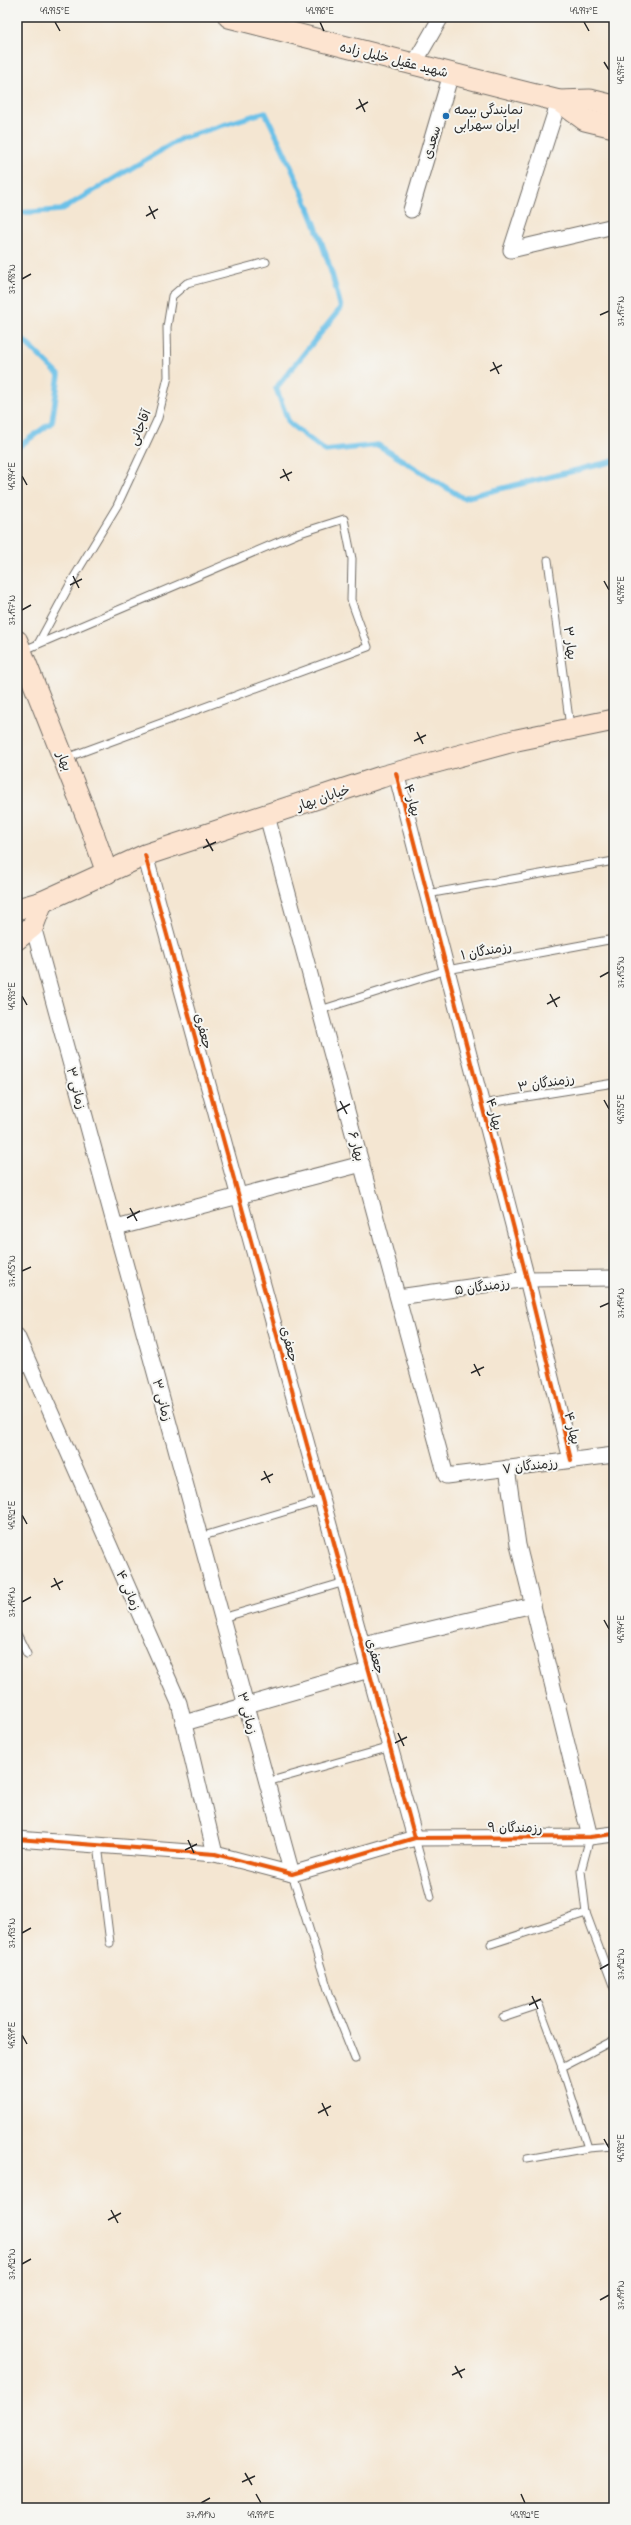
<svg xmlns="http://www.w3.org/2000/svg" width="631" height="2525" font-family="'Indie Flower','Playpen Sans Arabic',sans-serif">
	<rect width="100%" height="100%" fill="#f6f6f2"/>
	<filter id="ink" filterUnits="userSpaceOnUse"><feTurbulence type="fractalNoise" baseFrequency=".025" numOctaves="2"/><feDisplacementMap in="SourceGraphic" scale="8" xChannelSelector="R" yChannelSelector="G"/><feConvolveMatrix kernelMatrix="1 2 1 2 8 2 1 2 1" color-interpolation-filters="sRGB"/></filter>
	<filter id="wash" filterUnits="userSpaceOnUse"><feTurbulence type="fractalNoise" baseFrequency=".012" numOctaves="4" result="noise"/><feDisplacementMap in="SourceGraphic" scale="16" xChannelSelector="R" yChannelSelector="G"/><feGaussianBlur stdDeviation="0.9" result="paint"/><feColorMatrix in="noise" values="0 0 0 0 0 0 0 0 0 0 0 0 0 0 0 0 0 1.4 0 .05"/><feComposite in="paint" operator="in"/></filter>
	<g filter="url(#wash)">
		<rect width="100%" height="100%" fill="#f4e6d2"/>
		<g fill="none" stroke-linecap="round" stroke-linejoin="round">
			<g stroke="#6cc1e8" stroke-width="5.5">
				<path d="M17 213 61 210 182 138 265 112C296 175 325 240 341 308L276 388 289 423 325 451 378 445 463 498 614 461"/>
				<path d="M17 334 59 375 52 422 17 448"/>
			</g>
		</g>
	</g>
	<g filter="url(#ink)">
		<g fill="none" stroke-linecap="round" stroke-linejoin="round">
			<g stroke="#716c65" stroke-width="9">
				<g id="lane">
					<path d="M288 30 291 17"/>
					<path d="M548 560 570 727"/>
					<path d="M38 644 74 577 117 506 158 418 168 377 167 327 172 296 187 283 266 262"/>
					<path d="M22 651 297 534 344 519 352 559 351 600 368 647 66 758"/>
					<path d="M427 894 614 861"/>
					<path d="M320 1010 447 970 614 939"/>
					<path d="M482 1104 614 1083"/>
					<path d="M200 1537 323 1500"/>
					<path d="M222 1618 345 1582"/>
					<path d="M17 1634 27 1654"/>
					<path d="M267 1782 391 1747"/>
					<path d="M590 1837 581 1871 586 1913 614 1988"/>
					<path d="M415 1838 431 1897"/>
					<path d="M98 1845 110 1943"/>
					<path d="M292 1874 330 1996 355 2059"/>
					<path d="M491 1944 586 1913"/>
					<path d="M503 2017 539 2005 562 2067"/>
					<path d="M588 2148 614 2146"/>
					<path d="M527 2159 588 2148 562 2067 614 2040"/>
				</g>
			</g>
			<g stroke="#716c65" stroke-width="17">
				<g id="street">
					<path d="M414 64 441 17"/>
					<path d="M559 101 511 250 614 226"/>
					<path d="M411 210 451 74"/>
					<path d="M396 773 527 1279 571 1460"/>
					<path d="M267 816 446 1476 614 1455"/>
					<path d="M145 855 415 1838"/>
					<path d="M33 926 292 1874"/>
					<path d="M116 1228 362 1164"/>
					<path d="M398 1297 527 1279 614 1278"/>
					<path d="M17 1336 179 1703 215 1854"/>
					<path d="M507 1468 518 1545 590 1837"/>
					<path d="M363 1645 533 1605"/>
					<path d="M184 1723 369 1670"/>
					<path d="M17 1839 215 1854 292 1874 415 1838 590 1837 614 1834"/>
				</g>
			</g>
			<g stroke="#716c65" stroke-width="23">
				<g id="secondary">
					<path d="M229 17 559 101 590 100 614 106"/>
					<path d="M559 101 585 120 614 127"/>
					<path d="M17 641 92 830 107 873"/>
					<path d="M17 909 42 902 145 855 381 777 517 740 614 720"/>
					<path d="M17 939 33 926 42 902"/>
				</g>
			</g>
			<use href="#lane" stroke="#fff" stroke-width="7"/>
			<use href="#street" stroke="#fff" stroke-width="15"/>
			<use href="#secondary" stroke="#fde4d0" stroke-width="21"/>
			<g stroke="#f6f6f2" stroke-width="6">
				<g id="cycleway">
					<path d="M396 773 527 1279 571 1460"/>
					<path d="M145 855 415 1838"/>
					<path d="M17 1839 215 1854 292 1874 415 1838 590 1837 614 1834"/>
				</g>
			</g>
			<use href="#cycleway" stroke="#e8590c" stroke-width="4"/>
		</g>
	</g>
	<path fill="none" stroke="#2b2b2b" stroke-width="1.5" d="M55 22 60 31M320 22 324 31M584 22 589 31M604 62 609 70M359 99 365 112M356 109 368 102M149 206 155 219M146 216 158 209M22 279 31 274M600 315 609 311M493 362 499 374M490 371 502 365M283 469 289 481M22 476 27 485M280 478 292 472M73 576 79 588M604 581 609 590M70 585 82 579M22 610 31 605M417 732 423 744M414 741 426 735M206 839 213 851M203 848 216 842M600 977 609 972M550 994 557 1007M22 996 27 1005M547 1004 560 997M604 1100 609 1109M340 1101 347 1114M337 1111 350 1104M130 1208 137 1221M127 1218 140 1211M22 1271 31 1267M600 1307 609 1303M474 1364 480 1376M471 1373 484 1367M264 1471 270 1483M261 1480 273 1474M22 1515 27 1524M54 1578 60 1590M51 1587 63 1581M22 1602 31 1597M604 1620 609 1629M398 1733 404 1746M395 1743 407 1737M188 1840 194 1853M185 1850 197 1844M22 1933 31 1928M600 1969 609 1964M532 1996 538 2009M529 2005 541 1999M22 2035 27 2044M322 2103 328 2116M318 2113 331 2106M604 2139 609 2148M111 2210 118 2223M108 2220 121 2213M22 2264 31 2259M600 2300 609 2295M455 2366 462 2378M452 2375 465 2369M245 2473 252 2485M242 2482 255 2476M256 2494 261 2503M521 2494 525 2503M201 2503 210 2498"/>
	<circle fill="#1f6fb2" stroke="#f6f6f2" stroke-width="1.5" cx="446" cy="116" r="4"/>
	<g text-anchor="middle" stroke-width="4" stroke-linejoin="round" paint-order="stroke">
		<g font-size="13" fill="#2b2b2b" stroke="#f6f6f2">
			<text transform="translate(394 59) rotate(14)" y="5">شهید عقیل خلیل زاده</text>
			<text transform="translate(431 142) rotate(-73)" y="5">سعدی</text>
			<text transform="translate(139 427) rotate(-67)" y="5">آقاجانی</text>
			<text transform="translate(571 643) rotate(82)" y="5">بهار ۳</text>
			<text transform="translate(65 761) rotate(68)" y="5">بهار</text>
			<text transform="translate(323 797) rotate(-19)" y="5">خیابان بهار</text>
			<text transform="translate(413 800) rotate(75)" y="5">بهار ۴</text>
			<text transform="translate(486 950) rotate(-11)" y="5">رزمندگان ۱</text>
			<text transform="translate(204 1031) rotate(75)" y="5">جعفری</text>
			<text transform="translate(546 1082) rotate(-9)" y="5">رزمندگان ۳</text>
			<text transform="translate(77 1088) rotate(75)" y="5">زمانی ۳</text>
			<text transform="translate(495 1114) rotate(75)" y="5">بهار ۴</text>
			<text transform="translate(357 1146) rotate(75)" y="5">بهار ۶</text>
			<text transform="translate(482 1286) rotate(-8)" y="5">رزمندگان ۵</text>
			<text transform="translate(290 1344) rotate(75)" y="5">جعفری</text>
			<text transform="translate(163 1400) rotate(75)" y="5">زمانی ۳</text>
			<text transform="translate(573 1428) rotate(76)" y="5">بهار ۴</text>
			<text transform="translate(530 1465) rotate(-7)" y="5">رزمندگان ۷</text>
			<text transform="translate(129 1590) rotate(66)" y="5">زمانی ۴</text>
			<text transform="translate(376 1656) rotate(74)" y="5">جعفری</text>
			<text transform="translate(248 1713) rotate(75)" y="5">زمانی ۳</text>
			<text x="515" y="1832">رزمندگان ۹</text>
		</g>
		<g font-size="13" fill="#2b2b2b" stroke="#f6f6f2" text-anchor="start">
			<text x="454" y="114">نمایندگی بیمه<tspan x="454" dy="15">ایران سهرابی</tspan></text>
		</g>
	</g>
	<rect width="631" height="2525" fill="none" stroke="#f6f6f2" stroke-width="44"/>
	<rect x="22" y="22" width="587" height="2481" fill="none" stroke="#2b2b2b" stroke-width="1.5"/>
	<g font-size="10" text-anchor="middle" fill="#2b2b2b">
		<text x="55" y="14">49.995°E</text>
		<text x="320" y="14">49.996°E</text>
		<text x="584" y="14">49.997°E</text>
		<text transform="translate(620 70) rotate(-90)" y="4">49.997°E</text>
		<text transform="translate(11 279) rotate(-90)" y="4">37.198°N</text>
		<text transform="translate(620 311) rotate(-90)" y="4">37.197°N</text>
		<text transform="translate(11 476) rotate(-90)" y="4">49.994°E</text>
		<text transform="translate(620 590) rotate(-90)" y="4">49.996°E</text>
		<text transform="translate(11 610) rotate(-90)" y="4">37.197°N</text>
		<text transform="translate(620 972) rotate(-90)" y="4">37.195°N</text>
		<text transform="translate(11 996) rotate(-90)" y="4">49.993°E</text>
		<text transform="translate(620 1109) rotate(-90)" y="4">49.995°E</text>
		<text transform="translate(11 1271) rotate(-90)" y="4">37.195°N</text>
		<text transform="translate(620 1303) rotate(-90)" y="4">37.194°N</text>
		<text transform="translate(11 1515) rotate(-90)" y="4">49.992°E</text>
		<text transform="translate(11 1602) rotate(-90)" y="4">37.194°N</text>
		<text transform="translate(620 1629) rotate(-90)" y="4">49.994°E</text>
		<text transform="translate(11 1933) rotate(-90)" y="4">37.193°N</text>
		<text transform="translate(620 1964) rotate(-90)" y="4">37.192°N</text>
		<text transform="translate(11 2035) rotate(-90)" y="4">49.991°E</text>
		<text transform="translate(620 2148) rotate(-90)" y="4">49.993°E</text>
		<text transform="translate(11 2264) rotate(-90)" y="4">37.192°N</text>
		<text transform="translate(620 2295) rotate(-90)" y="4">37.191°N</text>
		<text x="201" y="2518">37.191°N</text>
		<text x="261" y="2518">49.991°E</text>
		<text x="525" y="2518">49.992°E</text>
	</g>
</svg>
